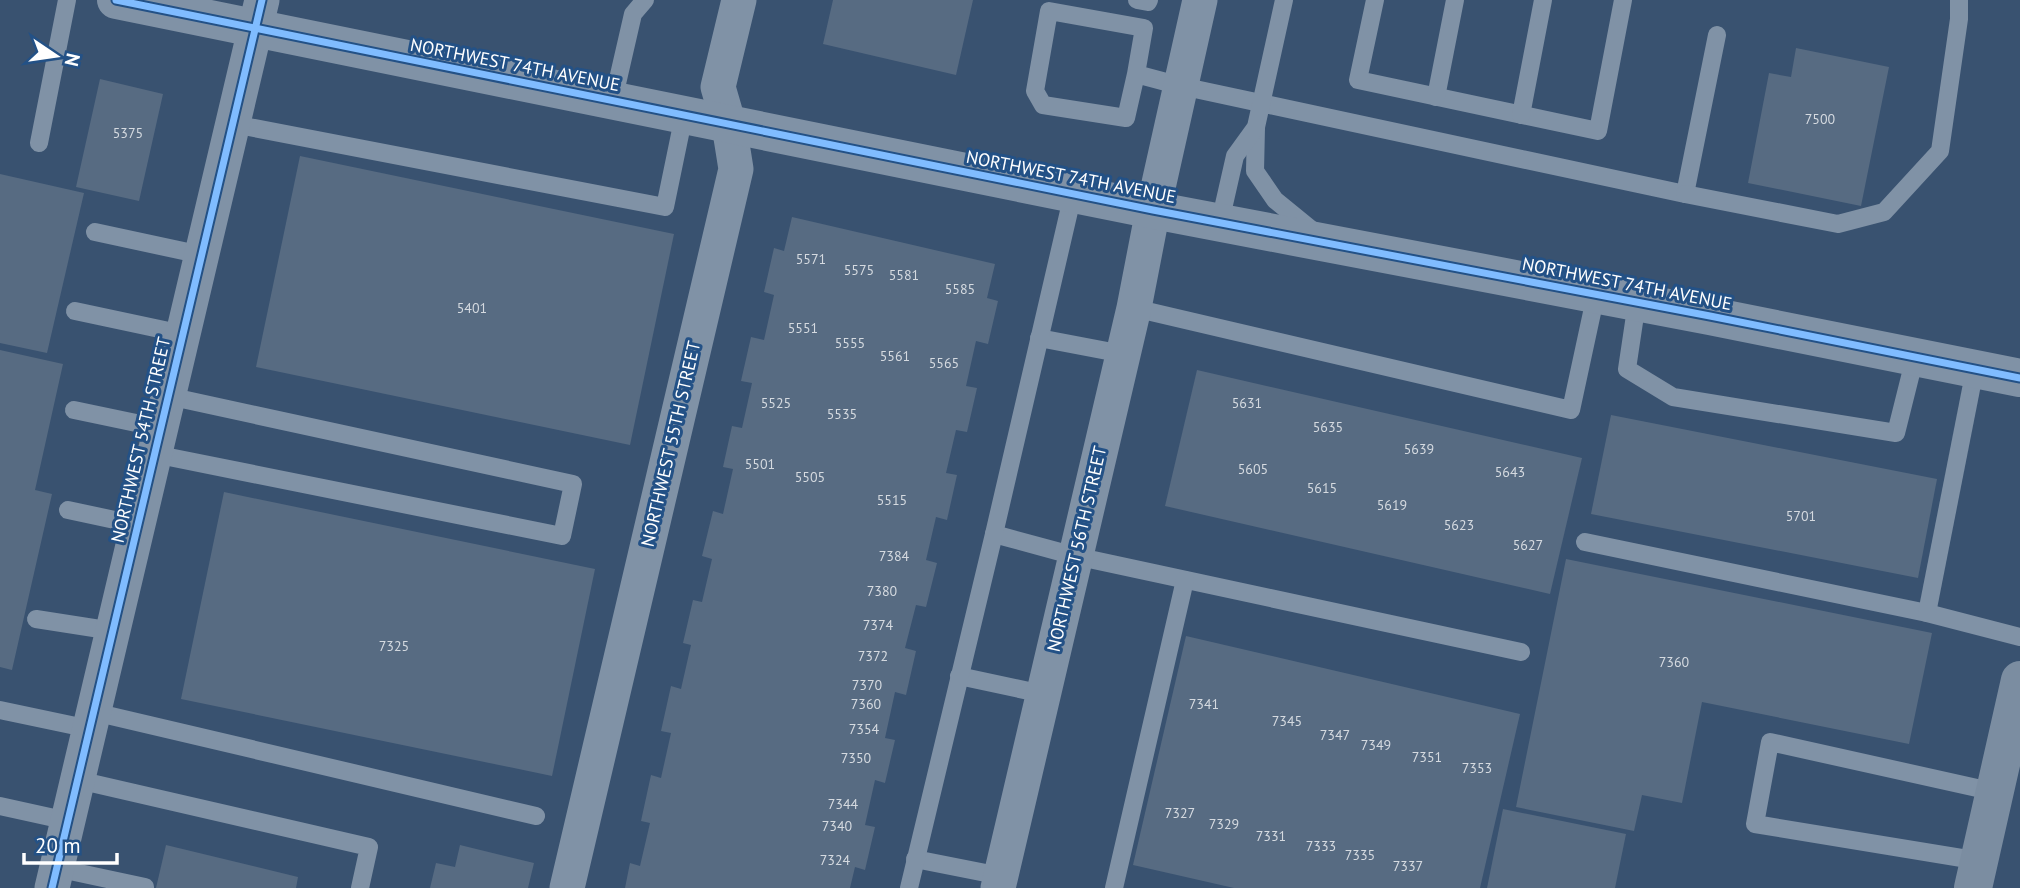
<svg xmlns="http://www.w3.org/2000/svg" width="2020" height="888" font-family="'PT Sans',sans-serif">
	<rect width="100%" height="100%" fill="#395270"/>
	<g fill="#576b82">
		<path d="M833 0H973L956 75 823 44Z"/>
		<path d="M1796 48 1889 67 1861 206 1748 183 1769 73 1791 77Z"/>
		<path d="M100 79 163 94 139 201 76 187Z"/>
		<path d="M300 156 674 234 630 445 256 367Z"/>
		<path d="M0 174 84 193 47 353 0 343Z"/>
		<path d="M792 217 995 264 987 298 998 301 988 344 976 341 966 386 977 388 967 432 956 430 946 473 957 475 947 520 936 517 926 560 937 563 926 607 916 605 905 648 916 651 906 695 895 692 885 738 895 740 885 783 875 780 865 825 875 827 865 870 855 867 850 888H625L630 863 640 866 650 823 641 821 651 775 661 778 671 733 661 731 671 686 681 689 691 645 683 643 693 600 702 602 712 559 702 556 713 511 723 514 733 469 723 467 732 426 742 428 752 383 741 381 751 337 764 340 774 295 764 292 774 248 784 251Z"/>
		<path d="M0 350 63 364 35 490 52 494 12 670 0 667Z"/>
		<path d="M1197 370 1582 458 1550 594 1165 506Z"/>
		<path d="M1611 415 1937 479 1918 578 1591 514Z"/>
		<path d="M224 492 595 569 552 776 181 699Z"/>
		<path d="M1566 559 1932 633 1909 744 1702 702 1682 803 1642 795 1634 831 1516 807Z"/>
		<path d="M1186 636 1520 714 1480 888H1234L1133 865Z"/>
		<path d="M1503 809 1626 834 1615 888H1487Z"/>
		<path d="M166 845 298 877 296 888H156Z"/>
		<path d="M460 845 534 863 528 888H430L436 863 455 867Z"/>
	</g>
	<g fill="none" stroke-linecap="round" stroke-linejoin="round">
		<g stroke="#8092a6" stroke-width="18">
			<path d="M1137 0 1148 2 1149 0"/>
			<path d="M1375 0 1358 80 1598 131 1623 0"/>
			<path d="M1136 74 1144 28 1049 11 1035 91 1043 105 1126 118 1136 74 1181 86 1685 194 1717 35"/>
			<path d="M1436 97 1455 0"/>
			<path d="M613 101 633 14 645 0"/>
			<path d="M1521 115 1543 0"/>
			<path d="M233 124 665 207 684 115"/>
			<path d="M1256 127 1255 171 1275 200 1313 231"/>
			<path d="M39 143 67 0"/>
			<path d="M1685 194 1838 224 1884 212 1940 151 1959 19V0"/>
			<path d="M1220 222 1235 156 1256 127 1284 0"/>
			<path d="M95 232 202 255"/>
			<path d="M1637 302 1627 369 1673 397 1896 433 1915 357"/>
			<path d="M1134 308 1571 410 1596 294"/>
			<path d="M75 311 183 334"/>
			<path d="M1039 338 1123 354"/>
			<path d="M74 410 160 428"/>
			<path d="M154 454 562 536 573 484 168 396"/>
			<path d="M68 510 138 525"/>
			<path d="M994 534 1075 556 1521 652"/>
			<path d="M1585 542 1927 613 2020 637"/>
			<path d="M1927 613 1975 369"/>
			<path d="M36 619 113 631"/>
			<path d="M959 676 1043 694"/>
			<path d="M0 710 90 729"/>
			<path d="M94 712 536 816"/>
			<path d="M78 780 369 847 360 888"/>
			<path d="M0 806 68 821"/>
			<path d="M915 859 1001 876"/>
			<path d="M1980 861 1755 824 1770 742 1995 792"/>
			<path d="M56 868 145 887"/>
			<path d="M909 888 994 534 1073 194"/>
			<path d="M1114 888 1185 580"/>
		</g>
		<g stroke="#8092a6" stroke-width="35">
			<path d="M52 888 262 0"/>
			<path d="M567 888 736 169 729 125 718 87 739 0"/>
			<path d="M998 888 1134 308 1153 210 1200 0"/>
		</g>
		<path stroke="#8092a6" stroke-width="38" d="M116 0 1153 210 1710 316 2020 378"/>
		<path stroke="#7b8da1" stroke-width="38" d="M1973 888 2020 680"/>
		<g stroke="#235186" stroke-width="11">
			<g id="cycleway">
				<path d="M116 0 1153 210 1710 316 2020 378"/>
				<path d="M52 888 262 0"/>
			</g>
		</g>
		<use href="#cycleway" stroke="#80bcff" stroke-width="7"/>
	</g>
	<g text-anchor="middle" stroke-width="6" stroke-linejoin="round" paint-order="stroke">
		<g font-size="14" fill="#d5dae0">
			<text x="1820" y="124">7500</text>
			<text x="128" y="138">5375</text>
			<text x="811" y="264">5571</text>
			<text x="859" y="275">5575</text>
			<text x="904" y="280">5581</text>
			<text x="960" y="294">5585</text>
			<text x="472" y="313">5401</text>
			<text x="803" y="333">5551</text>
			<text x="850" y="348">5555</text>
			<text x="895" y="361">5561</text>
			<text x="944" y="368">5565</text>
			<text x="776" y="408">5525</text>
			<text x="1247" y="408">5631</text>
			<text x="842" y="419">5535</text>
			<text x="1328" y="432">5635</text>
			<text x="1419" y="454">5639</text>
			<text x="760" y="469">5501</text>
			<text x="1253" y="474">5605</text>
			<text x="1510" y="477">5643</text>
			<text x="810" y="482">5505</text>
			<text x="1322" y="493">5615</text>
			<text x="892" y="505">5515</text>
			<text x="1392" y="510">5619</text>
			<text x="1801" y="521">5701</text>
			<text x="1459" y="530">5623</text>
			<text x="1528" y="550">5627</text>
			<text x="894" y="561">7384</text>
			<text x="882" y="596">7380</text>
			<text x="878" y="630">7374</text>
			<text x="394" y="651">7325</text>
			<text x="873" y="661">7372</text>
			<text x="1674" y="667">7360</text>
			<text x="867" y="690">7370</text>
			<text x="866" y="709">7360</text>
			<text x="1204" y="709">7341</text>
			<text x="1287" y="726">7345</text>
			<text x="864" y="734">7354</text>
			<text x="1335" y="740">7347</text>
			<text x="1376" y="750">7349</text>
			<text x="1427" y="762">7351</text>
			<text x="856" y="763">7350</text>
			<text x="1477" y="773">7353</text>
			<text x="843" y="809">7344</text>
			<text x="1180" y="818">7327</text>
			<text x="1224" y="829">7329</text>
			<text x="837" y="831">7340</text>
			<text x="1271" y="841">7331</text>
			<text x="1321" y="851">7333</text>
			<text x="1360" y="860">7335</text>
			<text x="835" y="865">7324</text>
			<text x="1408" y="871">7337</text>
		</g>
		<g font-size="18" fill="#fff" stroke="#235186">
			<text transform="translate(515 65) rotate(11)" y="6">NORTHWEST 74TH AVENUE</text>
			<text transform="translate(1071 177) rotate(11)" y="6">NORTHWEST 74TH AVENUE</text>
			<text transform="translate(1627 284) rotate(11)" y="6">NORTHWEST 74TH AVENUE</text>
			<text transform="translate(141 440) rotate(-77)" y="6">NORTHWEST 54TH STREET</text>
			<text transform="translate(671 444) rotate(-77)" y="6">NORTHWEST 55TH STREET</text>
			<text transform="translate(1077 549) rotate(-77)" y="6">NORTHWEST 56TH STREET</text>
		</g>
	</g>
	<g transform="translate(56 56) rotate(103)" stroke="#235186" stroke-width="5" paint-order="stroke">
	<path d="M0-5L12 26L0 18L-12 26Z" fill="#ffffff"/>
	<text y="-10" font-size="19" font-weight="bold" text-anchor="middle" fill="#ffffff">N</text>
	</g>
	<path d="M24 853v10h93v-10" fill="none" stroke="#ffffff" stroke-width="3.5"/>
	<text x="35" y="853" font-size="21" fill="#ffffff" stroke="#235186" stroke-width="5" paint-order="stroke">20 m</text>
</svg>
